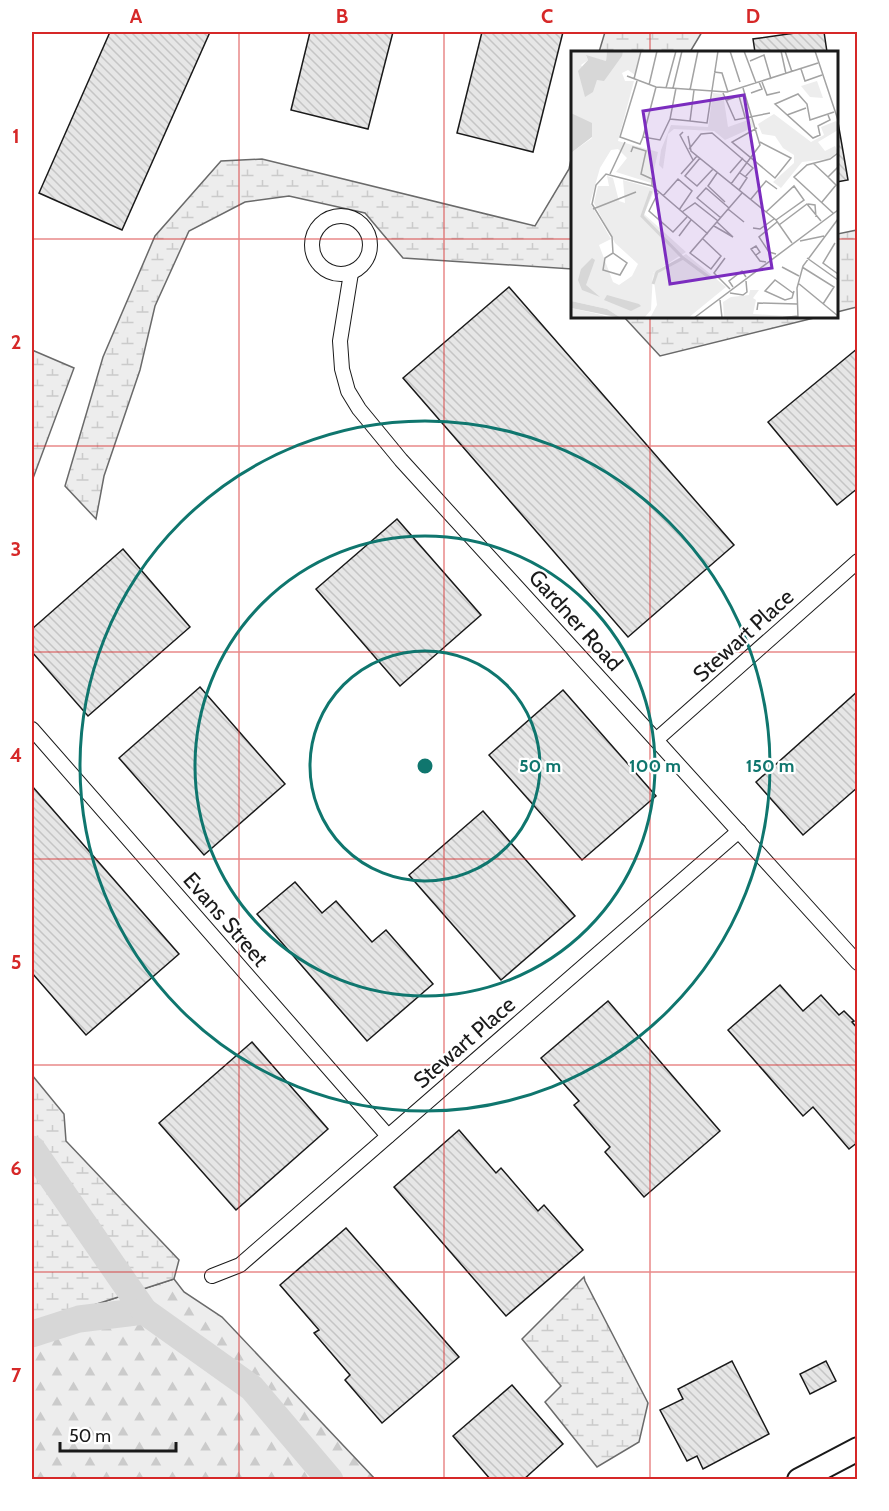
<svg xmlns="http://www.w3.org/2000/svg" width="889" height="1511" font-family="Cabin,sans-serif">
	<defs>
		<pattern id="forest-firs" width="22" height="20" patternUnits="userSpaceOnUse" patternTransform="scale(1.5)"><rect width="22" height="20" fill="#ededed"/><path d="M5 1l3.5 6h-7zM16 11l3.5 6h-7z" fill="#cbcbcb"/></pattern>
		<pattern id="wetland-marsh" width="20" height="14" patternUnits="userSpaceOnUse" patternTransform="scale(1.5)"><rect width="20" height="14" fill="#ededed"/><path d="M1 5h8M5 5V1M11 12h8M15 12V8" fill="none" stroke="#cbcbcb"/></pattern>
		<pattern id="building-back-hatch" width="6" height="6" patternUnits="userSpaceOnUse" patternTransform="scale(1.5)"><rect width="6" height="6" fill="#e6e6e6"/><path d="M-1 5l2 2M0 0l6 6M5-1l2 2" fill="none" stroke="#c5c5c5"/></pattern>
	</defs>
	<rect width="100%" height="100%" fill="#fff"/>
	<path fill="url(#forest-firs)" stroke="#6a6a6a" stroke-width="1.5" d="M174 1279 184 1292 222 1317 375 1479H32V1325Z"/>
	<g fill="url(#wetland-marsh)" stroke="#6a6a6a" stroke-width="1.5">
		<path d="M605 32H702L690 52H599Z"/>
		<path d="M572 155V269L403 258 365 213 289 196 245 202 189 231 155 306 140 370 104 476 96 519 65 486 103 357 155 236 221 161 262 159 535 226 569 169Z"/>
		<path d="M857 230V307L837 312V234Z"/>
		<path d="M624 317H818L660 356Z"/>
		<path d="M32 350 74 368 32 481Z"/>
		<path d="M32 1075 64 1114 66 1141 179 1260 174 1279 32 1325Z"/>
		<path d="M584 1277 585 1281 648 1403 639 1442 597 1467 545 1402 561 1386 522 1339Z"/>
	</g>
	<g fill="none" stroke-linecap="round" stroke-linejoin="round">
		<g stroke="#d7d7d7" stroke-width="27">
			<path d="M32 1149 144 1311 79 1319 32 1334"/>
			<path d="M144 1311 252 1388 330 1480"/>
		</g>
	</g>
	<g fill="url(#building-back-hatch)" stroke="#1a1a1a" stroke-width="1.5">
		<path d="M110 32H210L122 230 39 193Z"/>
		<path d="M310 32H393L368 129 291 110Z"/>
		<path d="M482 32H563L533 152 457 133Z"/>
		<path d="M802 32H824L827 52H755L753 39Z"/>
		<path d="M836 111 848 180 836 182Z"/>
		<path d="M509 287 734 545 628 637 403 378Z"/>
		<path d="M858 348V488L837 505 768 422Z"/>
		<path d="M397 519 481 615 400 686 316 589Z"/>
		<path d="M123 549 190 627 88 716 32 652V629Z"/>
		<path d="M200 687 285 784 204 855 119 758Z"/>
		<path d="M563 690 656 796 582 860 489 755Z"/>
		<path d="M858 691V787L803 835 756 782Z"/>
		<path d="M32 786 179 954 86 1035 32 973Z"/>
		<path d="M483 811 575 916 501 980 409 875Z"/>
		<path d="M295 882 322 913 336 901 372 942 386 930 433 984 367 1041 257 914Z"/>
		<path d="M780 985 803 1011 821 995 839 1015 844 1011 854 1021 852 1022 858 1029V1142L849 1149 813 1107 803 1116 728 1030Z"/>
		<path d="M608 1001 720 1131 644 1197 605 1152 610 1147 574 1105 579 1101 541 1058Z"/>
		<path d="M252 1042 328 1129 236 1210 159 1123Z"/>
		<path d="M459 1130 496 1173 501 1168 538 1211 544 1205 583 1250 506 1316 394 1187Z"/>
		<path d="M346 1228 459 1357 382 1423 345 1380 350 1375 314 1333 319 1330 280 1285Z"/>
		<path d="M732 1361 769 1434 703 1469 697 1456 687 1461 660 1410 683 1399 678 1389Z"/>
		<path d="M826 1361 836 1381 810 1394 800 1374Z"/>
		<path d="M512 1385 563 1444 523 1480H491L453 1436Z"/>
	</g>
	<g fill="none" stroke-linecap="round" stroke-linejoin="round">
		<g stroke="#1a1a1a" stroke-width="16">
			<g id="minor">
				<circle cx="341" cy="245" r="29"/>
				<path d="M351 273 340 341 342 369 348 391 359 409 401 460 656 740 858 963"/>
				<path d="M32 729 388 1136"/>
				<path d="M656 740 858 561"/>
				<path d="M212 1276 240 1265 739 831"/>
			</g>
		</g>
		<g stroke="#1a1a1a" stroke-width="26">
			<path id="trunk" d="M799 1480 858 1449"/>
		</g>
		<use href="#minor" stroke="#fff" stroke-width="14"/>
		<use href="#trunk" stroke="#fff" stroke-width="22"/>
	</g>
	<path fill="none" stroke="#d62828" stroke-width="1.5" stroke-opacity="0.55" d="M239 32V1480M444 32V1480M650 32V52M32 239H572M836 239H858M650 316V1480M32 446H858M32 652H858M32 859H858M32 1065H858M32 1272H858"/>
	<g fill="none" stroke="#0f766e" stroke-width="3">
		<circle cx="425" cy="766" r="115"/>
		<circle cx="425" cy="766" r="230"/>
		<circle cx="425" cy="766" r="345"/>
	</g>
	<g text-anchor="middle" stroke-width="4.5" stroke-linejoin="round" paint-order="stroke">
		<g font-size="22" fill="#1a1a1a" stroke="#fff">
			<text transform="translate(576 620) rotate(48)" y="8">Gardner Road</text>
			<text transform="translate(743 635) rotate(-42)" y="8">Stewart Place</text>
			<text transform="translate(226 919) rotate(49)" y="8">Evans Street</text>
			<text transform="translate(464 1042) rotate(-41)" y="8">Stewart Place</text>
		</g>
	</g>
	<g transform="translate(571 51)">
		<rect width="267" height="267" fill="#fff"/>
		<path d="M115 203 155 236 117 267H79L86 254 82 222ZM179 239H188L182 247 185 249 182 263 216 265 153 267 152 251 160 246 178 244ZM0 257 31 264 38 267H0Z" fill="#ededed"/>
		<path d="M0 0H36L35 10 15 5 17 9 10 14 22 35 26 29H33L52 0H69L64 24 57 19 51 22 54 30H63L47 90 87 101 80 132 45 121 56 107 47 98 40 99 29 117 19 152 40 188 28 194 42 231 48 234 61 225 67 213 44 192 23 152 27 135H38L36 125 42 127 48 150 54 152 52 129 84 138 73 163 115 201 82 222 80 259 73 267H50L36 258 0 250V102L21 87V73L0 62ZM142 42 152 43 157 76 180 68 183 76 154 89 143 80 103 78 97 83 92 118 88 114 90 99 100 74 137 76ZM203 63 240 91 253 84 250 76 265 70 267 74V79L247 91 254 100 264 95 267 101 257 108 231 111 210 137 202 131 223 112V104L212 97 204 85 191 83 187 73Z" fill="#ededed"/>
		<path d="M246 30 252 47 239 46 230 35Z" fill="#ededed"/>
		<path d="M36 0H52L51 5 33 30 26 29 22 41 14 46 7 20 17 9 15 4 35 10ZM0 62 21 72V86L0 102ZM21 207 24 209 15 234 29 246 11 239 7 229 10 218ZM36 244 68 253 70 255 60 260 33 249ZM0 250 36 258 50 267 0 257Z" fill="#d7d7d7"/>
		<path fill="none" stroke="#d7d7d7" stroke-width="3" d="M80 140 71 165 112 207 86 221 82 233M112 207 139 227"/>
		<path fill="none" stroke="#a3a3a3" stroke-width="1.5" d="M159 0 169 31M173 0 185 32M210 0 215 23M214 0 221 21M244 0 267 69M179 10 193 4 200 28M230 18 234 30 251 24M143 21 151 22 157 41M56 25 85 36 156 41 247 12M63 28 70 0M66 30 49 86 69 93 72 86M191 31 196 44 209 41M78 34 86 0M85 36 72 86 89 89 99 68M95 37 105 0M102 37 111 0M105 37 99 68 119 70 123 39M119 39 127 0M152 42 164 69 199 62M180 42 191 38 188 31M156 49 168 45 174 66M216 64 235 57M257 64 259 69 247 75 249 84 242 87 204 53 227 43 236 53 239 69 263 61M119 70 136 72 147 0M186 77 161 91 204 127 220 107 189 91M112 81 109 84 122 109M117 85 120 100 205 169 221 192M118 98 130 83 141 82 182 117 174 126M60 101 62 96 75 100 70 123 81 128V135M129 107 114 125 126 135 142 118M242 112 257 126M146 122 137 135 154 151M159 122 172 107M39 123 54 91M110 123 126 105M160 133 189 94 172 37M168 139 176 127 169 122M87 142 78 160 102 181 116 166M92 145 107 128 121 140 108 159M180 148 195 130 206 138M251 151 265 134 257 126 267 116M237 153 244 154 245 166M22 158 65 141M157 158 173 171M111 161 124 152 147 170M195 161 223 135 233 149 205 169M262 162 223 126 236 114 259 108 267 102M150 167 126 147 135 137 158 157M208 174 236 153 250 170M143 175 162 186 146 171M182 177 189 178 203 168M108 185 120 169M132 188 150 205 140 218 119 202 171 142M229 190 253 185M264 192 252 212 267 223M42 202 41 186 21 153 25 134 35 123 81 135 137 183M42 202 56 212 49 224 32 219 34 207ZM205 203 198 201 188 186 206 171M185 204 189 201 185 195 180 198 189 210 195 211M154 207 143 222 159 238M236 207 267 229M211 216 228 225M231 216 263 236 252 253M227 232 267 265M162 236 158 230 171 220 175 226M159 242 172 244 176 241 175 230M222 242 204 229 194 240 214 249 221 247 223 240M149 249 151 267M186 259 187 252 226 253M123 267 267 159M209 267 227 265M227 267 226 237 232 215 267 168"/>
		<path fill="#7b2cbf" fill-opacity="0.15" stroke="#7b2cbf" stroke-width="3" d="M173 44 201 217 99 233 72 60Z"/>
		<rect width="267" height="267" fill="none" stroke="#1a1a1a" stroke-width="3"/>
	</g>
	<circle cx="425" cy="766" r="9" fill="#0f766e" stroke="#fff" stroke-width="3"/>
	<g font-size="18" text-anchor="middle" font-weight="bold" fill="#0f766e" stroke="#fff" stroke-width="4.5" stroke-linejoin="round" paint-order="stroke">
		<text x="540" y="772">50 m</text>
		<text x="655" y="772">100 m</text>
		<text x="770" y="772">150 m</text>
	</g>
	<rect width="889" height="1511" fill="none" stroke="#ffffff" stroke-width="66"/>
	<path d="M60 1442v9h116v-9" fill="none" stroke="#1a1a1a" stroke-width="3"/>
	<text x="69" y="1442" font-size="18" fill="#1a1a1a" stroke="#ffffff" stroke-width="4.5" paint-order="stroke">50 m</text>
	<rect x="33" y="33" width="823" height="1445" fill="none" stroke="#d62828" stroke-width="2"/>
	<g font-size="20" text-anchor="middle" font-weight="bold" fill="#d62828">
		<text x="136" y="23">A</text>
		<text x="342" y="23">B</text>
		<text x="547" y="23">C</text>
		<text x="753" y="23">D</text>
		<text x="16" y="143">1</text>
		<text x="16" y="349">2</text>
		<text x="16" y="556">3</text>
		<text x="16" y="762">4</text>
		<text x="16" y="969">5</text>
		<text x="16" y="1175">6</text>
		<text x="16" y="1382">7</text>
	</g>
</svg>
